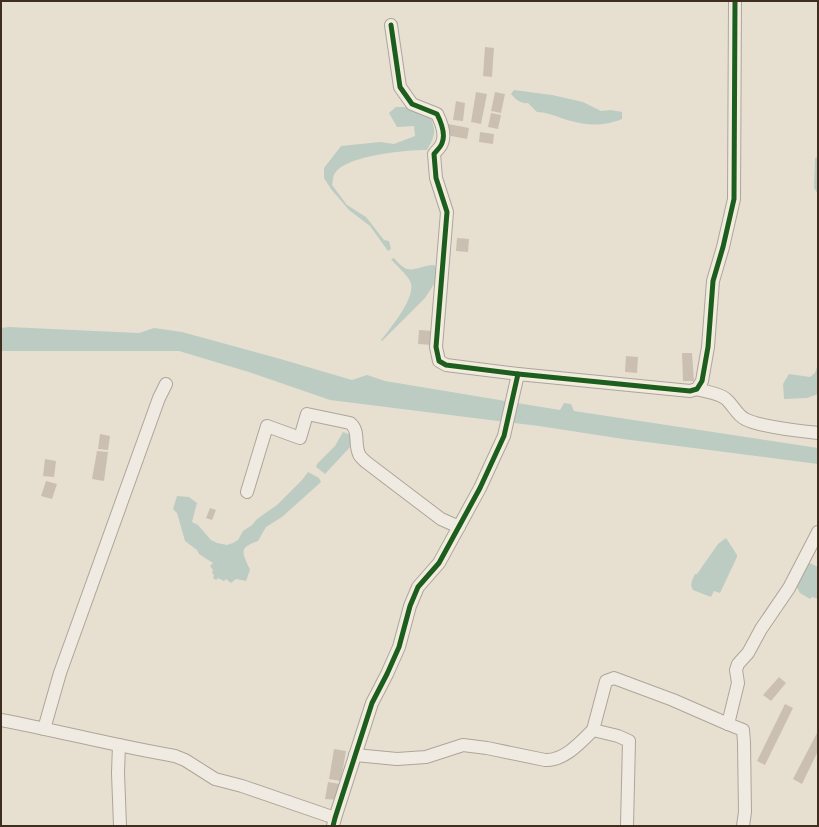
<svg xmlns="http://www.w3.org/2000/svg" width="819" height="827" font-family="'Source Serif 4',serif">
	<rect width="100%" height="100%" fill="#e7e0d1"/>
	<g fill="#bcccc2">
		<path d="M514 90 552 95 583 102 601 111 611 110 622 112V119C599 128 583 125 561 118 553 115 545 112 537 112L528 103C521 104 515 99 511 94Z"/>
		<path d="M396 107H408L430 115C436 132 436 134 427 150 407 150 347 155 335 173 333 175 333 181 332 185L347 205 366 217 384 240 389 241 391 249 388 251 370 226 349 210 331 189 324 178V168L341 146 380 142 394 144 415 136 414 126 397 127 389 113Z"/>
		<path d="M818 157V194L814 188 815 158Z"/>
		<path d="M394 258C410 278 414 266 434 265L438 269V278L425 298 382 341 381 340C390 329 418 295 410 281 406 274 397 266 391 259Z"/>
		<path d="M9 327 139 333 154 328 182 332 277 358 352 380 367 375 385 381 560 410 564 403 571 404 574 411 818 448V464L623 439 539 426 330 400 252 373 179 351H1V328Z"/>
		<path d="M818 364V394L807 398 784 399 783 384 789 374 810 377 815 373Z"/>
		<path d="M343 432 351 435 353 441 351 446 325 474 316 467 317 464 335 446Z"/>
		<path d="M308 472 319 478 321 482 282 517 266 527 258 541C237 548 243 553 250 570L246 581 236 579 231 583 226 579 224 581 218 578 216 580 213 578 214 575 212 573 213 570 210 566 213 563 199 554 197 550 185 541 177 513 173 509 177 496 189 497 197 503 192 522 198 525 211 540 217 543 227 545 233 543 238 540 243 531 252 525 257 519 277 505 302 480Z"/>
		<path d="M726 538 737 555V557L720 593 714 591 711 597 693 590C689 584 693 579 695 574H697L718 544Z"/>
		<path d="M810 563 818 567V599L812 597 810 599 800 593 795 584 805 567Z"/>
	</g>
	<g fill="#cbbfb2">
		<path d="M485 47 494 48 492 77 483 76Z"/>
		<path d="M476 92 487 94 481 124 471 122Z"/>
		<path d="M495 92 505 94 501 113 491 111Z"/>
		<path d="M456 101 465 103 463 121 453 120Z"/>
		<path d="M491 113 501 115 498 129 488 127Z"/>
		<path d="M448 124 469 128 467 139 446 135Z"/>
		<path d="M480 132 494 134 493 144 479 142Z"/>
		<path d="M457 238 469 239 468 252 456 251Z"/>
		<path d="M419 330 433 331 432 345 418 344Z"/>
		<path d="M682 353H692L694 381H683Z"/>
		<path d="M626 356 638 357 637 373 625 372Z"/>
		<path d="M100 434 110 436 108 450 98 449Z"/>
		<path d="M97 451 108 452 104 481 92 479Z"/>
		<path d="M45 459 56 461 54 477 43 476Z"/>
		<path d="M46 481 57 484 52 499 41 496Z"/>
		<path d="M210 508 216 510 212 520 206 518Z"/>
		<path d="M779 677 786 683 771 701 763 695Z"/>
		<path d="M785 704 793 708 765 765 757 761Z"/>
		<path d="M817 733H818V751L802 784 793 779Z"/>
		<path d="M334 749 346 751 341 781 329 779Z"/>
		<path d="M328 782 340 784 338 800 325 799Z"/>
	</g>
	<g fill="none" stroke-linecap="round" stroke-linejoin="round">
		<g stroke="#ada599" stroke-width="14">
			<g id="minor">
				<path d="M391 25 400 87 412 104 437 114C441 122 446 134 442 143 441 147 436 151 434 154L436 178 447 212 436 347 439 361 446 365 518 374"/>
				<path d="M697 389C706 392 719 393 726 399 733 405 737 415 745 419 759 427 801 431 818 433"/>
				<path d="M247 492 267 426 300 438 307 414 350 423C360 431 354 443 359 454 360 457 363 459 366 462L441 519 459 527"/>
				<path d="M1 720C59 731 116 746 175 756L185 760 215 779 242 786 335 818"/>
				<path d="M44 729 60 673 159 398 166 384"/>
				<path d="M119 745 118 773 120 826"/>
				<path d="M355 755 397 759 426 757 463 745 487 748 545 760C564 761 580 743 593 730"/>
				<path d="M333 826 335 818 372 703 387 674 399 647 410 606 418 587 439 563 480 488 504 436 518 374 690 391 697 389 702 381 708 347 713 281 723 247 734 199 735 1"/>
				<path d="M627 826 629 741 618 736 593 730 606 681 614 678 673 700 728 724"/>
				<path d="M743 826 745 812 744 742 743 730 728 724 738 683 736 670 738 664 748 653 761 629 789 588 818 532"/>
			</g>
		</g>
		<use href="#minor" stroke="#efebe3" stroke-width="12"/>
		<g stroke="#f7eed8" stroke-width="8">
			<g id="cycleway">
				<path d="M391 25 400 87 412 104 437 114C441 122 446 134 442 143 441 147 436 151 434 154L436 178 447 212 436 347 439 361 446 365 518 374"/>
				<path d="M333 826 335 818 372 703 387 674 399 647 410 606 418 587 439 563 480 488 504 436 518 374 690 391 697 389 702 381 708 347 713 281 723 247 734 199 735 1"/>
			</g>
		</g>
		<use href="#cycleway" stroke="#1b5e20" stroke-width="5"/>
	</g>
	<rect width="819" height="827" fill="none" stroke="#3d2e20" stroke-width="4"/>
</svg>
